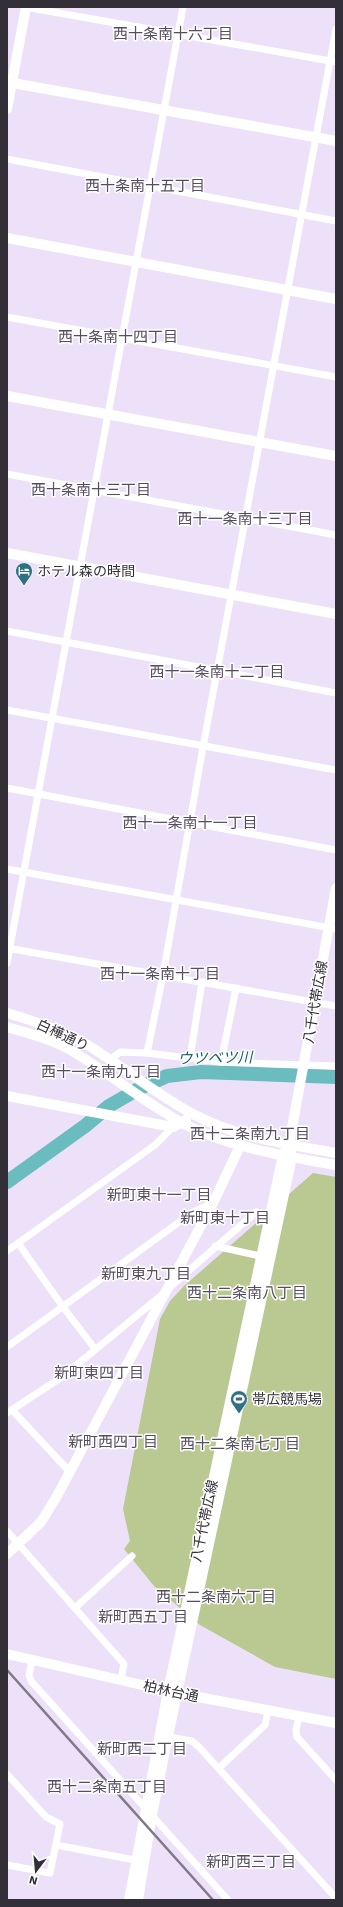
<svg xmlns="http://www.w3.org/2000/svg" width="343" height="1907" font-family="'Work Sans','Noto Sans JP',sans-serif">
	<rect width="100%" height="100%" fill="#ede1f9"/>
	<path fill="#bac892" d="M313 1173 336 1177V1679L275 1667 200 1625 154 1586 124 1549 130 1541 123 1509 160 1319 170 1301 184 1286Z"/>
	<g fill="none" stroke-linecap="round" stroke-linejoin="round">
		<path stroke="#6abcbf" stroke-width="14" d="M7 1182 85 1126 109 1106 140 1088 167 1076 201 1072 336 1077"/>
		<g stroke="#fff" stroke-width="7">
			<path d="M25 7 336 62"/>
			<path d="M7 159 336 221"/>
			<path d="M7 317 336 377"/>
			<path d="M7 474 336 535"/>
			<path d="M7 631 336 693"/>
			<path d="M7 710 336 770"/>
			<path d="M7 788 336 850"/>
			<path d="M7 869 336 929"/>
			<path d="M7 948 336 1006"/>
			<path d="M7 963 183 7"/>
			<path d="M147 1053 163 975 203 747 336 29"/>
			<path d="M190 1058 202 982"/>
			<path d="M110 1060 120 1052 147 1053 221 1062 336 1066"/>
			<path d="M221 1062 236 988"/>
			<path d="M18 1243 63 1307 95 1349"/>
			<path d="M215 1246 260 1256"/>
			<path d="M7 1251 155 1145 173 1127"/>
			<path d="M170 1287 256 1212"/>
			<path d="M7 1347 193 1212 213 1203"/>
			<path d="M12 1410 70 1472"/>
			<path d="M7 1413 62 1377 163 1294"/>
			<path d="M7 1531 124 1664 121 1680"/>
			<path d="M75 1608 132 1556"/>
			<path d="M32 1660 29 1675 31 1681 228 1900"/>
			<path d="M299 1716 296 1730 297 1737 336 1780"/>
			<path d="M169 1737 192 1741 199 1747 336 1898"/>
			<path d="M219 1768 265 1725 268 1711"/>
			<path d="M7 1774 46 1817 60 1824 50 1873 7 1865"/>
			<path d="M56 1845 140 1861"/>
		</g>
		<g stroke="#fff" stroke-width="10">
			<path d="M7 82 336 141"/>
			<path d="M7 109 26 7"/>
			<path d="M7 238 336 299"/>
			<path d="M7 396 336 456"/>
			<path d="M7 553 336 614"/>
			<path d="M7 1013C34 1021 62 1030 86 1044 122 1066 156 1094 193 1114 237 1138 288 1144 336 1153"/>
			<path d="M7 1027C27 1033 49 1038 67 1048 107 1071 143 1102 184 1124 232 1148 284 1156 336 1165"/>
			<path d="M7 1096 173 1127 186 1120"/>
			<path d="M7 1554 41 1522 57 1496 213 1203 240 1146"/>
			<path d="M7 1654 177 1693 336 1723"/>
			<path d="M129 1900 168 1691 283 1155 289 1144 336 888"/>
			<path d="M138 1900 152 1814 177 1693 292 1157 289 1144"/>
		</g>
		<path stroke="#807988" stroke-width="2.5" d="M7 1670 213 1900"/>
	</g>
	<defs>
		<g id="hotel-pin" transform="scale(0.9)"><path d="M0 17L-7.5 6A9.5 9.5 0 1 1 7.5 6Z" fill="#2f7083" stroke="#fff"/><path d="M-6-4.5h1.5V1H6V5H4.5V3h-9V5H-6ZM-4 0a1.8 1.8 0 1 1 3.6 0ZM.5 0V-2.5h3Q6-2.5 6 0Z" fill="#fff"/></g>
		<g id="stadium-pin" transform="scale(0.9)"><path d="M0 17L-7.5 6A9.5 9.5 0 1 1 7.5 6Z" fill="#2f7083" stroke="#fff"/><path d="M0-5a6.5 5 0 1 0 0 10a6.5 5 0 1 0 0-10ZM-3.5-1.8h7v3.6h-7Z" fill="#fff"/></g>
	</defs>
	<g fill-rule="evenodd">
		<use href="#hotel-pin" x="24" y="571"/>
		<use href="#stadium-pin" x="239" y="1399"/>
	</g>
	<g text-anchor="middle" stroke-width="3" stroke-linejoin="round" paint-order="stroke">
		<g font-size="14" fill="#332f38" stroke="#fff" text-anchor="start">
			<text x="37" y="576">ホテル森の時間</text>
			<text x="252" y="1404">帯広競馬場</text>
		</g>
		<g font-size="14" fill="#332f38" stroke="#fff">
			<text transform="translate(315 1002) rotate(-80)" y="5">八千代帯広線</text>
			<text transform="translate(63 1035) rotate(25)" y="5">白樺通り</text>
			<text transform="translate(204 1521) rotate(-78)" y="5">八千代帯広線</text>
			<text transform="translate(171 1691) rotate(12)" y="5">柏林台通</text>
		</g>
		<g font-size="15" fill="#574d61" stroke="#fff">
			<text x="173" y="39">西十条南十六丁目</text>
			<text x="145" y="191">西十条南十五丁目</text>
			<text x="118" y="342">西十条南十四丁目</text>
			<text x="91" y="495">西十条南十三丁目</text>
			<text x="245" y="524">西十一条南十三丁目</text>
			<text x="217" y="677">西十一条南十二丁目</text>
			<text x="190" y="828">西十一条南十一丁目</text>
			<text x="160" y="979">西十一条南十丁目</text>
			<text x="101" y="1077">西十一条南九丁目</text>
			<text x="250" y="1139">西十二条南九丁目</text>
			<text x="159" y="1200">新町東十一丁目</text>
			<text x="225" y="1223">新町東十丁目</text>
			<text x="146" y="1279">新町東九丁目</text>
			<text x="247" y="1298">西十二条南八丁目</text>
			<text x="99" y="1378">新町東四丁目</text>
			<text x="113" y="1447">新町西四丁目</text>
			<text x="240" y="1449">西十二条南七丁目</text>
			<text x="216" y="1602">西十二条南六丁目</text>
			<text x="143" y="1622">新町西五丁目</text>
			<text x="142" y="1754">新町西二丁目</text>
			<text x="107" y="1792">西十二条南五丁目</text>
			<text x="251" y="1867">新町西三丁目</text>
		</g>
		<g font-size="15" font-style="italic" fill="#1c6164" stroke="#fff">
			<text transform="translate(215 1058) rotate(-1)" y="5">ウツベツ川</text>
		</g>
	</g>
	<rect width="343" height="1907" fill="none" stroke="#332f38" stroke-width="16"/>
	<g transform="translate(36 1871) rotate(196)" stroke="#ffffff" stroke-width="3" paint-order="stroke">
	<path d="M0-3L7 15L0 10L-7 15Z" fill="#332f38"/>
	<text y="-6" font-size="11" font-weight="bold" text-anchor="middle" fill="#332f38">N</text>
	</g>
</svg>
